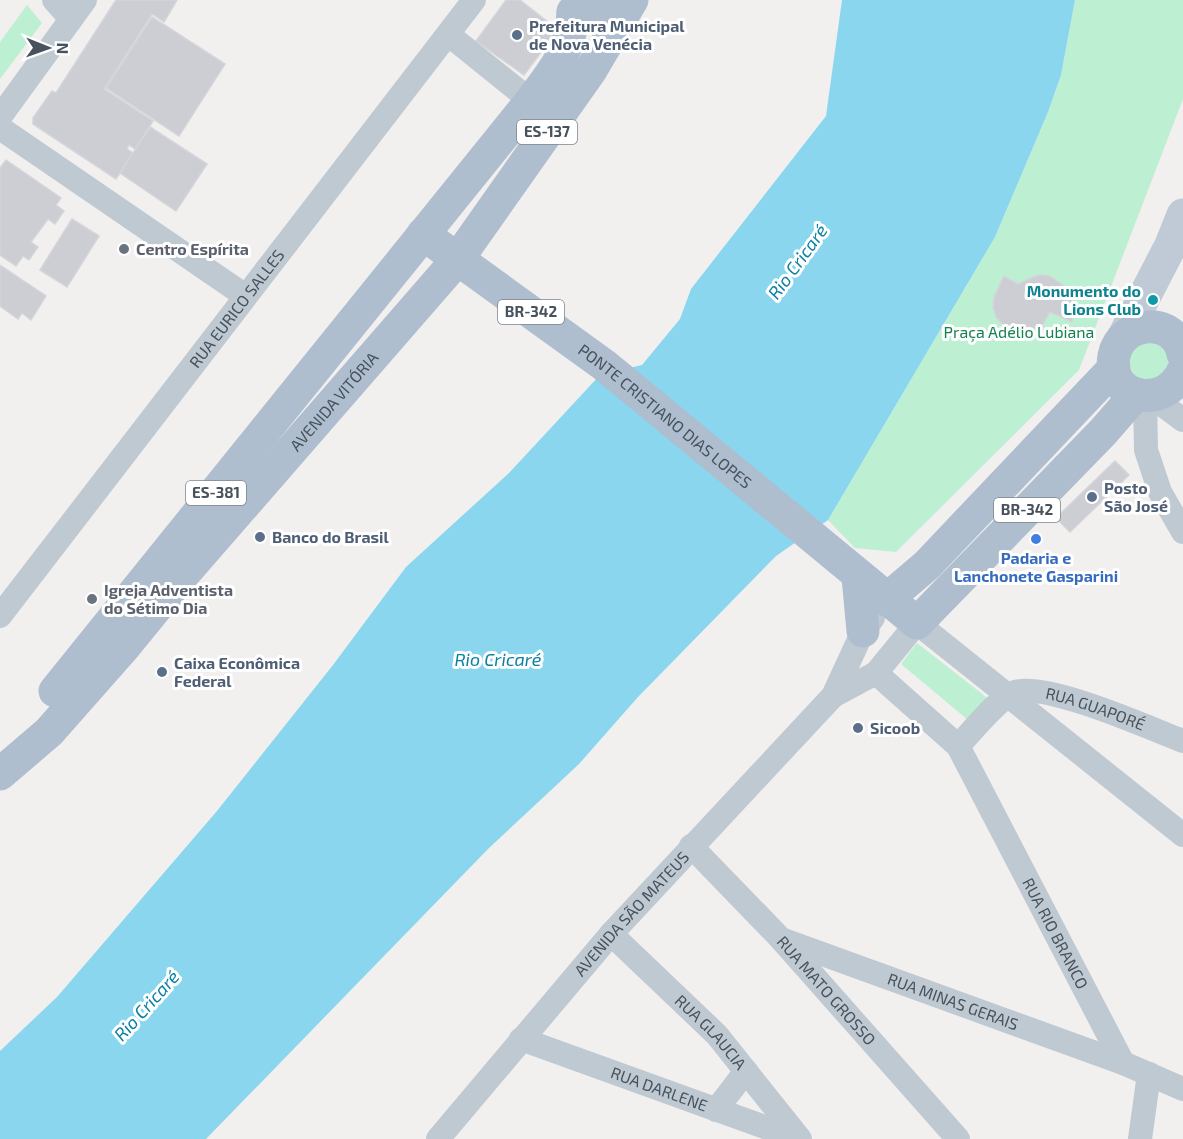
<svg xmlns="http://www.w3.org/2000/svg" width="1183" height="1139" font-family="'Exo 2',sans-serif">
	<rect width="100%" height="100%" fill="#f2efef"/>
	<g fill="#bdf0d2">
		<path d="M1075 0H1183V99L1079 370 896 552 855 548 828 520 995 237 1048 112 1061 75Z"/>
		<path d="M27 5 42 23 0 79V42Z"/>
		<path d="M1149 339 1169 351 1171 373 1138 384 1126 357 1129 350Z"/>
		<path d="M917 643 995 704 974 725 901 664Z"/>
	</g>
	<path fill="#89d6ee" d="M842 0H1075L1061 75 1048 112 995 237 828 520 776 556 638 697 579 764 489 848 206 1139H0V1051L57 997 217 811 333 665 406 567 509 473 600 375 642 365 680 319 691 289 826 116Z"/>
	<g fill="#ccced4" stroke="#d3d5db" stroke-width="1.5">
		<path d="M116 0H177L164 22 152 14 104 89 153 121 135 149 129 145 127 149 133 153 116 179 33 124V118L52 91 56 93Z"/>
		<path d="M506 0H520L558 30 524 75 476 41Z"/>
		<path d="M152 17 225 64 179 136 106 88Z"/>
		<path d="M150 127 207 164 176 211 120 173Z"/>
		<path d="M6 160 61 198 56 205 64 211 55 224 48 219 31 242 38 247 29 260 23 256 16 266 0 255V168Z"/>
		<path d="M72 219 99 236 67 287 40 270Z"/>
		<path d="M0 265 46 296 31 320 22 313 18 319 0 306Z"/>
		<path d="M1038 275 1050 276 1068 289 1075 310 1072 322 1050 312 1042 326 1046 329 1038 334 1028 337 1009 332 996 317 993 307 994 297 1004 276 1018 284Z"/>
		<path d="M1115 461 1129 475 1070 532 1056 518Z"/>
	</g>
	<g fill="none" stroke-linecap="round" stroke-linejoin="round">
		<g stroke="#bfc9d1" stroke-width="24">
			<path d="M54 0 71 19"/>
			<path d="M449 35 531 101"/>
			<path d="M0 117 85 0"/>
			<path d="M0 128 244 295"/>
			<path d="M1145 397 1146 450 1160 492 1183 532"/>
			<path d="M1152 397 1183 420"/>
			<path id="s1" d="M0 616 474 0"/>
			<path id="s2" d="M876 673 958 746 1123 1063"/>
			<path d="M833 696 876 673 917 623 1183 835"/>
			<path id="s3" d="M958 746C971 733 998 698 1015 692 1047 682 1149 728 1183 741"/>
			<path id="s4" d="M691 846 781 939 958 1139"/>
			<path id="s5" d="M611 934 717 1035 800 1139"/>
			<path id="s6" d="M781 939 1123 1063 1183 1089"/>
			<path id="s7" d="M521 1039 798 1139"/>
			<path d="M716 1110 746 1071"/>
			<path id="s8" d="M438 1139 611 934 833 696 863 631 873 618"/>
			<path d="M1140 1139 1149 1074"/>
		</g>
		<path stroke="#c0cad6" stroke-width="33" d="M1124 336 1171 245 1183 215"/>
		<g stroke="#aebecf" stroke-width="33">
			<path d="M573 12H582L607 0"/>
			<path id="s9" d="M423 234 604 365 917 623 1103 432 1136 394"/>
			<path d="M1183 354C1176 316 1121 319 1114 356 1106 398 1164 412 1183 371"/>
			<path d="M858 577 863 631"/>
			<path d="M886 600 927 565 1114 368"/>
			<path d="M55 691 531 101C554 70 571 52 573 12"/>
			<path id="s10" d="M0 774 49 732 124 647 182 576 457 260 591 70 632 0"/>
		</g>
	</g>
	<g fill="#5c6f8a" stroke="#fff" stroke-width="2">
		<circle cx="517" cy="35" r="6"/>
		<circle cx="1092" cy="497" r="6"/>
		<circle cx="260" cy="537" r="6"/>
		<circle cx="162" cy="672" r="6"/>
		<circle cx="858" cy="728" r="6"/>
	</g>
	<g fill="#6b7280" stroke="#fff" stroke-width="2">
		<circle cx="124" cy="249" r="6"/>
		<circle cx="92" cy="599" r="6"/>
	</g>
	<circle fill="#0f9aa8" stroke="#fff" stroke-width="2" cx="1153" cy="300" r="6"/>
	<circle fill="#3f7fe0" stroke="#fff" stroke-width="2" cx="1036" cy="539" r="6"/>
	<g text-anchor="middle" stroke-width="6" stroke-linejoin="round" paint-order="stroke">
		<g fill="#fff" stroke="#7e868e" stroke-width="1.5">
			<rect x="517" y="120" width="60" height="24" rx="4.5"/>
			<rect x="498" y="300" width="66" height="24" rx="4.5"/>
			<rect x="186" y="481" width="60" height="24" rx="4.5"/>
			<rect x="994" y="498" width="66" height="24" rx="4.5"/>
		</g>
		<g font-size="15" font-weight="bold" fill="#47525d">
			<text x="547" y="137">ES-137</text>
			<text x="531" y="317">BR-342</text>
			<text x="216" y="498">ES-381</text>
			<text x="1027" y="515">BR-342</text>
		</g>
		<g font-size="16" font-weight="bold" fill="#4e5e75" stroke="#fff" text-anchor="start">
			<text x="529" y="32">Prefeitura Municipal<tspan x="529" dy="18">de Nova Venécia</tspan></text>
			<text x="1104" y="494">Posto<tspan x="1104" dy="18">São José</tspan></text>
			<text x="272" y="543">Banco do Brasil</text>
			<text x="174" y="669">Caixa Econômica<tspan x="174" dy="18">Federal</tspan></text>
			<text x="870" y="734">Sicoob</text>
		</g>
		<g font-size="16" font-weight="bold" fill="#5b616d" stroke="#fff" text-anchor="start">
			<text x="136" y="255">Centro Espírita</text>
			<text x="104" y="596">Igreja Adventista<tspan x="104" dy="18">do Sétimo Dia</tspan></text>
		</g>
		<g font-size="16" font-weight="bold" fill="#0d838f" stroke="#fff" text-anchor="end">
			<text x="1141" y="297">Monumento do<tspan x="1141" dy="18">Lions Club</tspan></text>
		</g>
		<g font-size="16" fill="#47525d" stroke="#fff">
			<text dy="6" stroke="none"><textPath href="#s1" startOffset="388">RUA EURICO SALLES</textPath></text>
			<text dy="6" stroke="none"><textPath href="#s10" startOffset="501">AVENIDA VITÓRIA</textPath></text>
			<text dy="6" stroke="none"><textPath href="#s9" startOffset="303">PONTE CRISTIANO DIAS LOPES</textPath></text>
			<text dy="6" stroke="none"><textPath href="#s3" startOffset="162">RUA GUAPORÉ</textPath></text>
			<text dy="6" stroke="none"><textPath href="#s8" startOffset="297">AVENIDA SÃO MATEUS</textPath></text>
			<text dy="6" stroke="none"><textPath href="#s2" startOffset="321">RUA RIO BRANCO</textPath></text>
			<text dy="6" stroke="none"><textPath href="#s4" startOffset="198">RUA MATO GROSSO</textPath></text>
			<text dy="6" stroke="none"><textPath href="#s6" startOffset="183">RUA MINAS GERAIS</textPath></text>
			<text dy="6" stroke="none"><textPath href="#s5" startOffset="140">RUA GLAUCIA</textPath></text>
			<text dy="6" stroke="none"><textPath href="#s7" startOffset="147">RUA DARLENE</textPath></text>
		</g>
		<g font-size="16" fill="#15814e" stroke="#fff">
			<text x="1019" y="338">Praça Adélio Lubiana</text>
		</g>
		<g font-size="16" font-weight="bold" fill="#366cbe" stroke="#fff">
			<text x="1036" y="564">Padaria e<tspan x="1036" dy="18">Lanchonete Gasparini</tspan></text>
		</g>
		<g font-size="18" font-style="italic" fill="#0a80a5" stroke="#fff">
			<text transform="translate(798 262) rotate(-54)" y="6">Rio Cricaré</text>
			<text x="498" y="666">Rio Cricaré</text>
			<text transform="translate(147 1006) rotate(-48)" y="6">Rio Cricaré</text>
		</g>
	</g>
	<g transform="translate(48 48) rotate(91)" stroke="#ffffff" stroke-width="4.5" paint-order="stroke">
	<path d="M0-4.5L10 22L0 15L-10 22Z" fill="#47525d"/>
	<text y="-9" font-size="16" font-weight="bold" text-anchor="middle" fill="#47525d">N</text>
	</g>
</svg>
